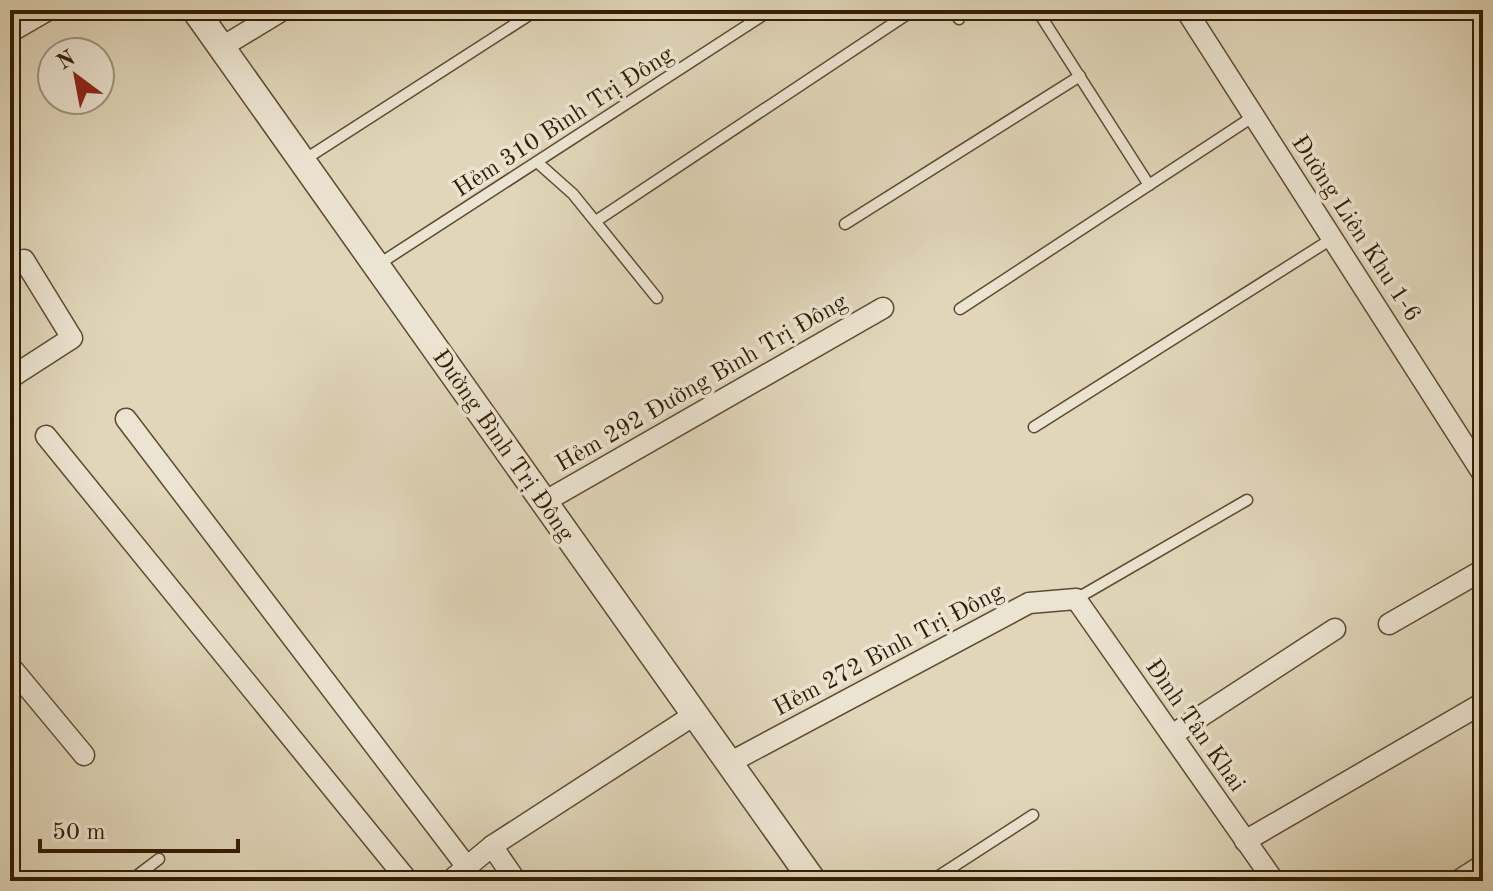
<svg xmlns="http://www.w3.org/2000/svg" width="1493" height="891" font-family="'Old Standard TT',serif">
	<rect width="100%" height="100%" fill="#e1d6ba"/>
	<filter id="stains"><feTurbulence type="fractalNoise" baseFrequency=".0025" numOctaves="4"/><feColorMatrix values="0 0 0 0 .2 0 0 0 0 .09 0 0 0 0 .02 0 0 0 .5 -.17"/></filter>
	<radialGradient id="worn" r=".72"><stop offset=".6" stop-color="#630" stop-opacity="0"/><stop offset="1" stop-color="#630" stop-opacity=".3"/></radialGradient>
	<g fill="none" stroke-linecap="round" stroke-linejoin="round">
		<g stroke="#5e4b2f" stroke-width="13">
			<g id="service">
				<path d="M952 10 959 19"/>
				<path d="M1037 10 1149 185"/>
				<path d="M304 160 537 10"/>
				<path d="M537 162 573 194 657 298"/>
				<path d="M596 221 906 15"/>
				<path d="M845 224 1080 76"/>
				<path d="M379 264 771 10"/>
				<path d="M960 309 1254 116"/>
				<path d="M1034 427 1333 238"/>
				<path d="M1076 599 1247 500"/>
				<path d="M130 881 159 859"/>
				<path d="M931 881 1033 815"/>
			</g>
		</g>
		<g stroke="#5e4b2f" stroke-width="23">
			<g id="minor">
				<path d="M1186 10 1483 474"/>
				<path d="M10 32 48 10"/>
				<path d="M222 47 283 10"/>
				<path d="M10 268 24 260 72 338 10 378"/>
				<path d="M126 419 467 867"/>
				<path d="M46 436 408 881"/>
				<path d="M544 502 883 308"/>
				<path d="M1389 624 1483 570"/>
				<path d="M10 666 84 755"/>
				<path d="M1172 735 1335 629"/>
				<path d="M729 763 1029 603 1076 599 1274 881"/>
				<path d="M1245 841 1483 703"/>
				<path d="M492 846 516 881"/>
				<path d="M450 881 492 846 694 715"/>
				<path d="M1458 881 1483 865"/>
			</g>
		</g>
		<g stroke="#5e4b2f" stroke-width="29">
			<path id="tertiary" d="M195 10 813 881"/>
		</g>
		<use href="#service" stroke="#ece4d2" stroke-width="10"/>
		<use href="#minor" stroke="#ece4d2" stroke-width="20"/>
		<use href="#tertiary" stroke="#ece4d2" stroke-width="26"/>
	</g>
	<g text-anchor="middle" stroke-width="7" stroke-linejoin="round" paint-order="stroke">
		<g font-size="24" fill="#331d01" stroke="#ece4d2">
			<text transform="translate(563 121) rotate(-33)" y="8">Hẻm 310 Bình Trị Đông</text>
			<text transform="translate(1357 228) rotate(57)" y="8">Đường Liên Khu 1-6</text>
			<text transform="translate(701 382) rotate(-30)" y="8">Hẻm 292 Đường Bình Trị Đông</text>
			<text transform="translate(504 445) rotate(55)" y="8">Đường Bình Trị Đông</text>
			<text transform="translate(888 649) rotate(-28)" y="8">Hẻm 272 Bình Trị Đông</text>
			<text transform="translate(1196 725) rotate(55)" y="8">Đình Tân Khai</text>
		</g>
	</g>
	<rect width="1493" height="891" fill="none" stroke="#e1d6ba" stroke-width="40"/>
	<rect x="12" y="12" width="1469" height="867" fill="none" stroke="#331d01" stroke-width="4"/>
	<rect x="20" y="20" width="1453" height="851" fill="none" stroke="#331d01" stroke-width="2"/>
	<g transform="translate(76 76) rotate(328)"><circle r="38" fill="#ece4d2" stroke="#a2947e" stroke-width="2"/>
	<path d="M0-6L14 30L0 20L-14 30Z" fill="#8f2418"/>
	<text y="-12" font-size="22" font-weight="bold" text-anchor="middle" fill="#331d01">N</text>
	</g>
	<path d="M40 839v12h198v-12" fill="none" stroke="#331d01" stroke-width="4"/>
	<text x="52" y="839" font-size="24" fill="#331d01" stroke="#ece4d2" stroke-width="6" paint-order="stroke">50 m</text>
	<rect width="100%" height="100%" filter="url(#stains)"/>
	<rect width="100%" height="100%" fill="url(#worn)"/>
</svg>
